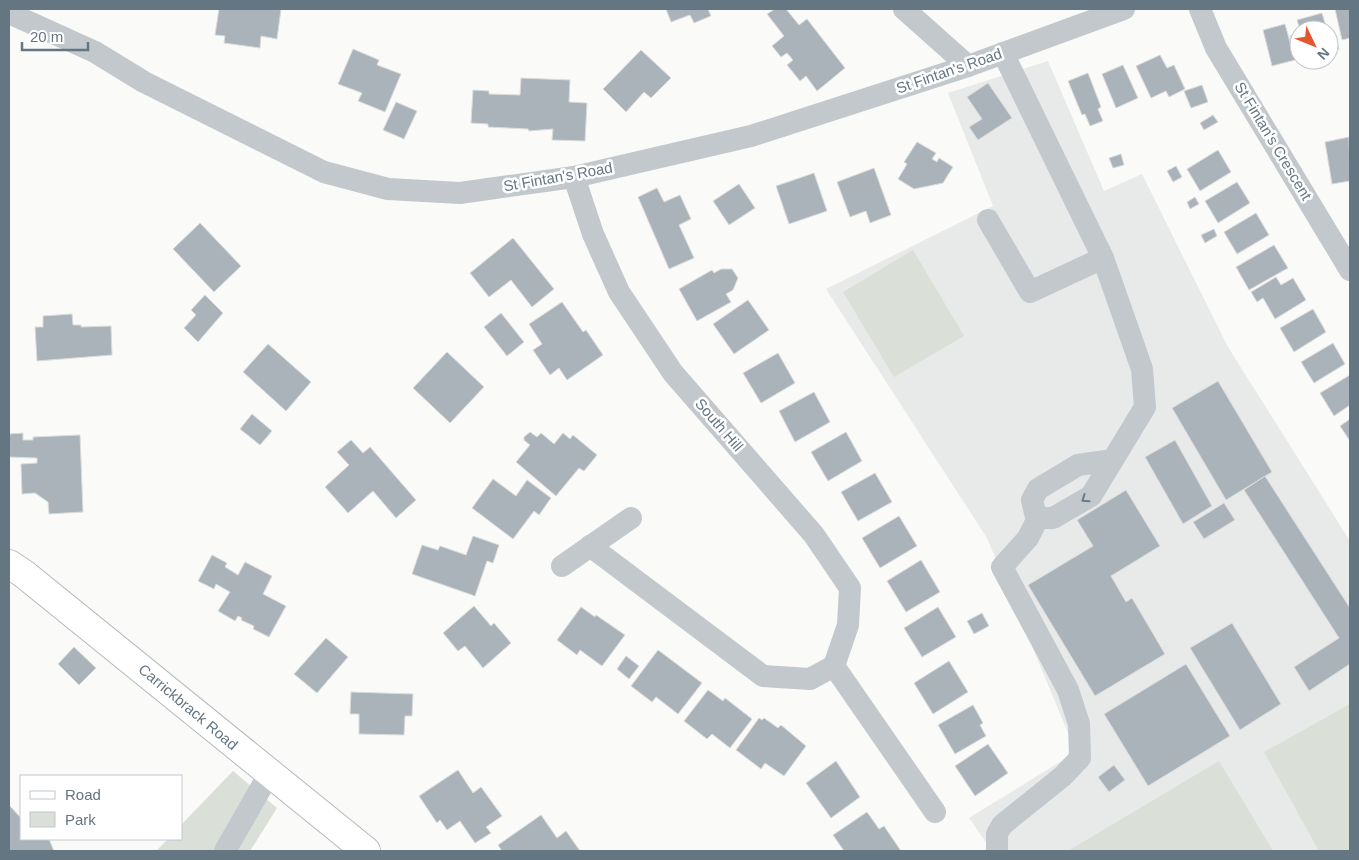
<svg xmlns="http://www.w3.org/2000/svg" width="1359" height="860" font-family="Arial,sans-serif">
	<rect width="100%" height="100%" fill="#fafaf8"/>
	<path fill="#e8e9e9" d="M1048 61 1104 191 1142 174 1228 347 1350 541V851H992L969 818 1076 752 987 538 826 289 993 206 948 93Z"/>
	<g fill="#dadfd7">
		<path d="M913 250 964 336 894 377 843 292Z"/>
		<path d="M1350 704V851H1319L1264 752Z"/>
		<path d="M1219 761 1273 851H1068Z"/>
		<path d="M233 771 277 808 250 851H156L168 839H181V825Z"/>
	</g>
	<g fill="#aab3b9" stroke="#dcdcda">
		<path d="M219 9H281L277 39 261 36 260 48 224 43 225 36 215 35Z"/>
		<path d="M666 9H708L711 16 694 23 690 15 671 22Z"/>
		<path d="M775 9H786L799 25 807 19 845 68 817 91 806 76 800 81 787 65 793 60 787 53 781 57 772 46 784 36 767 14Z"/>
		<path d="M1335 9H1350V38L1342 40Z"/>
		<path d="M1322 13 1327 30H1300L1297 20Z"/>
		<path d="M1285 24 1295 60 1272 66 1263 30Z"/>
		<path d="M1299 33 1300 60 1297 61 1290 36Z"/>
		<path d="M1329 37H1335L1339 49 1329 52Z"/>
		<path d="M353 49 379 60 377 65 401 74 385 112 358 101 362 93 338 84Z"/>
		<path d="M641 50 671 78 651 98 644 92 626 112 603 89Z"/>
		<path d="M1160 55 1167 68 1174 65 1185 89 1169 97 1166 91 1151 98 1136 66Z"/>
		<path d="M1123 65 1138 98 1116 108 1102 74Z"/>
		<path d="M1088 73 1101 107 1098 109 1103 121 1090 126 1085 114 1082 115 1068 81Z"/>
		<path d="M521 78 570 80 569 102 587 103 585 141 552 140 553 129 529 131 528 129 488 127V124L471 123 473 90 489 91V94L520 95Z"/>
		<path d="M988 83 1012 118 978 140 969 127 982 119 967 97Z"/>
		<path d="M1202 85 1208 102 1191 108 1184 91Z"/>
		<path d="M396 102 417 111 404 139 383 130Z"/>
		<path d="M1213 115 1218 122 1204 130 1200 123Z"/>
		<path d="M1349 137 1350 181 1332 184 1325 142Z"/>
		<path d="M917 142 936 153 932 159 937 162 939 158 953 167 943 183 914 189 898 179 907 164 904 162Z"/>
		<path d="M1218 150 1231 172 1200 191 1187 169Z"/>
		<path d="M1121 154 1124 165 1113 168 1109 158Z"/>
		<path d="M1176 166 1182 177 1173 182 1167 171Z"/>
		<path d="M874 168 891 215 870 223 866 211 850 217 837 182Z"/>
		<path d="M814 173 827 211 789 224 776 186Z"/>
		<path d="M1237 182 1250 203 1218 223 1205 201Z"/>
		<path d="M739 184 755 208 729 225 713 201Z"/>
		<path d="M657 188 664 202 680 195 691 219 679 225 694 258 669 269 638 197Z"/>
		<path d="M1195 197 1199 204 1190 209 1187 202Z"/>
		<path d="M1256 213 1269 235 1237 254 1224 232Z"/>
		<path d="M200 223 241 266 214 292 173 249Z"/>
		<path d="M1214 229 1217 236 1205 243 1201 235Z"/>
		<path d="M513 238 554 289 532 307 511 280 489 297 470 273Z"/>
		<path d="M1274 245 1288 268 1249 290 1236 267Z"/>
		<path d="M721 269H732L738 278 733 290 726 294 731 302 697 321 679 289 712 270 714 273Z"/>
		<path d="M1276 277 1281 285 1293 278 1306 300 1275 319 1263 298 1257 302 1251 292Z"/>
		<path d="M205 295 223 313 198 342 184 328 196 315 191 310Z"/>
		<path d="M748 300 769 330 734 354 713 324Z"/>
		<path d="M562 302 583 332 586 330 603 355 567 380 559 368 550 375 533 350 542 344 529 324Z"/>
		<path d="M1313 309 1326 332 1294 352 1280 328Z"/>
		<path d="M501 313 524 342 507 356 484 327Z"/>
		<path d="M72 314 73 325H81V327L111 326 112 355 37 361 35 327H43V316Z"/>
		<path d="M1333 343 1345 364 1314 383 1301 362Z"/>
		<path d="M268 344 311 382 286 411 243 372Z"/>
		<path d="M447 352 484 387 450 423 413 388Z"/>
		<path d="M778 353 795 383 761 403 743 373Z"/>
		<path d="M1350 375V405L1334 416 1320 393Z"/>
		<path d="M1218 381 1272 472 1226 500 1172 408Z"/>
		<path d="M814 392 830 422 795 442 779 411Z"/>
		<path d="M252 414 272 431 260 445 240 429Z"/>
		<path d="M1350 419V441L1340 426Z"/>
		<path d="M530 432 537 437 541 433 554 444 563 433 570 439 573 435 597 455 584 471 579 468 556 496 516 462 530 445 524 440V437Z"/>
		<path d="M846 432 862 461 828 481 811 452Z"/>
		<path d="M23 433V440H33V437L80 435 83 512 49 514 48 502 35 493 22 494 21 464 37 463V458L9 457V434Z"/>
		<path d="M351 440 363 453 370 447 416 500 396 518 373 491 348 513 325 487 349 465 337 452Z"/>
		<path d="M1175 440 1212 506 1183 524 1145 457Z"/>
		<path d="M875 473 892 502 858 521 841 492Z"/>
		<path d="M1265 476 1350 608V664L1309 691 1294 667 1339 638 1244 490Z"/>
		<path d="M493 479 516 496 527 480 551 498 539 515 534 511 513 539 472 508Z"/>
		<path d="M1126 490 1160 546 1111 576 1126 602 1132 598 1165 654 1095 696 1028 585 1093 546 1077 520Z"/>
		<path d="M1224 503 1235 520 1204 539 1193 522Z"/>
		<path d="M899 516 917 546 880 568 862 538Z"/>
		<path d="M473 536 499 545 493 563 487 561 475 596 412 574 422 545 438 550 440 546 466 555Z"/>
		<path d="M212 555 227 563 225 567 238 575 245 562 272 576 263 594 286 606 269 637 253 629 254 626 241 620 242 618 238 616 235 621 218 611 230 592 216 584 214 589 198 581Z"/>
		<path d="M921 560 940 592 906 612 887 581Z"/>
		<path d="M474 606 491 626 494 623 511 643 483 668 465 646 458 651 443 633Z"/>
		<path d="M581 607 595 617 596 615 625 635 602 666 580 650 577 655 557 640Z"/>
		<path d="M938 607 956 637 922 657 904 628Z"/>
		<path d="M982 613 989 626 974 634 967 621Z"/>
		<path d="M1232 623 1281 704 1240 730 1190 648Z"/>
		<path d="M326 638 348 657 317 693 294 674Z"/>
		<path d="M74 647 96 668 79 685 58 664Z"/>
		<path d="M658 650 702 683 678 714 656 697 652 702 631 686Z"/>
		<path d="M626 656 639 666 629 679 617 669Z"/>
		<path d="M949 661 968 692 933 714 914 683Z"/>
		<path d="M1186 664 1230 736 1148 786 1104 714Z"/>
		<path d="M708 690 723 701 725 698 752 719 730 748 712 734 707 739 684 721Z"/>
		<path d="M351 692 413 694 412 716H405L404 735 359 734V714H350Z"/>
		<path d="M973 705 983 723 980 725 986 736 955 754 938 725Z"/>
		<path d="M759 718 762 720 764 718 778 728 781 725 806 746 784 776 765 763 761 769 736 750Z"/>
		<path d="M988 744 1008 773 975 796 955 766Z"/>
		<path d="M836 761 860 797 831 818 806 783Z"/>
		<path d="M1114 765 1125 780 1109 792 1098 777Z"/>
		<path d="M458 770 473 793 481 787 502 816 486 827 491 833 475 843 460 821 447 830 440 820 437 823 419 796Z"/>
		<path d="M9 805 21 818V839H49L54 851H9Z"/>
		<path d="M867 812 879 829 884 826 901 851H844L833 835Z"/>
		<path d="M541 815 557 838 566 831 580 851H502L498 845Z"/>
	</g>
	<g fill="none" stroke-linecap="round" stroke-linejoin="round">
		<g stroke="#b5babe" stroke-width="30">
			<path id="major" d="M9 564 24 574 366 851"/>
		</g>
		<g stroke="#c3c8cc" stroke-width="22">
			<path d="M904 9 968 66"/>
			<path d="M1200 9 1216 48 1350 270"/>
			<path d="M9 13 95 52 144 82 324 172 388 189 460 193 574 177 751 136 968 66 1124 9"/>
			<path d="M1003 53 1103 258 1142 369 1145 407 1091 496 1053 518H1043L1035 513 1032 500 1038 489 1078 465 1113 460"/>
			<path d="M574 177 593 234 619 292 673 373 814 535 850 588 848 625 834 666 810 679 763 676 590 546"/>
			<path d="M988 220 1030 292 1103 258"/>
			<path d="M562 566 631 518"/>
			<path d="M834 666 935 812"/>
			<path d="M225 851 269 774"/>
			<path d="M997 851V834L1002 825 1063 776 1080 758 1079 724 1068 690 1002 567 1028 538 1039 516"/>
		</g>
		<use href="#major" stroke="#fff" stroke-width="28"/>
	</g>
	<defs><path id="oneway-chevron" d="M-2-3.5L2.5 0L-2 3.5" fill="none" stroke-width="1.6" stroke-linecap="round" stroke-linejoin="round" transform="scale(1.25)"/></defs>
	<use stroke="#6a7a87" href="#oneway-chevron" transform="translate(1085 499) rotate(145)"/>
	<g text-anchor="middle" stroke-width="5" stroke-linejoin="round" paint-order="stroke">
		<g font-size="15" fill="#657683" stroke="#fff">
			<text transform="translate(949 71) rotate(-19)" y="5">St Fintan's Road</text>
			<text transform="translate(1273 141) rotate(59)" y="5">St Fintan's Crescent</text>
			<text transform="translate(558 177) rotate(-10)" y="5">St Fintan's Road</text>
			<text transform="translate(719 425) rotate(49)" y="5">South Hill</text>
			<text transform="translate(188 707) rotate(40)" y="5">Carrickbrack Road</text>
		</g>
	</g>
	<rect width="1359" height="860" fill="none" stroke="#657683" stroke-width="20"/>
	<rect x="20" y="775" width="162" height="65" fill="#ffffff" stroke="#c1c8cd"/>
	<rect x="30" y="791" width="25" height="8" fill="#ffffff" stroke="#c1c8cd"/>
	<text x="65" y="800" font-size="15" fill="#657683">Road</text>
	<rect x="30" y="812" width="25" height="15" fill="#dadfd7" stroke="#c1c8cd"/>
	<text x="65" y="825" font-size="15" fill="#657683">Park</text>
	<g transform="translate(1314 45) rotate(133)"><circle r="24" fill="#ffffff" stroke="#c1c8cd"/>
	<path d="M0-4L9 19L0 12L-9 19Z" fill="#e4572e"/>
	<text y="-8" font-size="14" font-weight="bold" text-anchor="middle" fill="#657683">N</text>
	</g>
	<path d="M22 42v8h66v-8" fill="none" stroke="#657683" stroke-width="2.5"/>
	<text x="30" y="42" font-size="15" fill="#657683" stroke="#ffffff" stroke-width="4" paint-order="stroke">20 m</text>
</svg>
